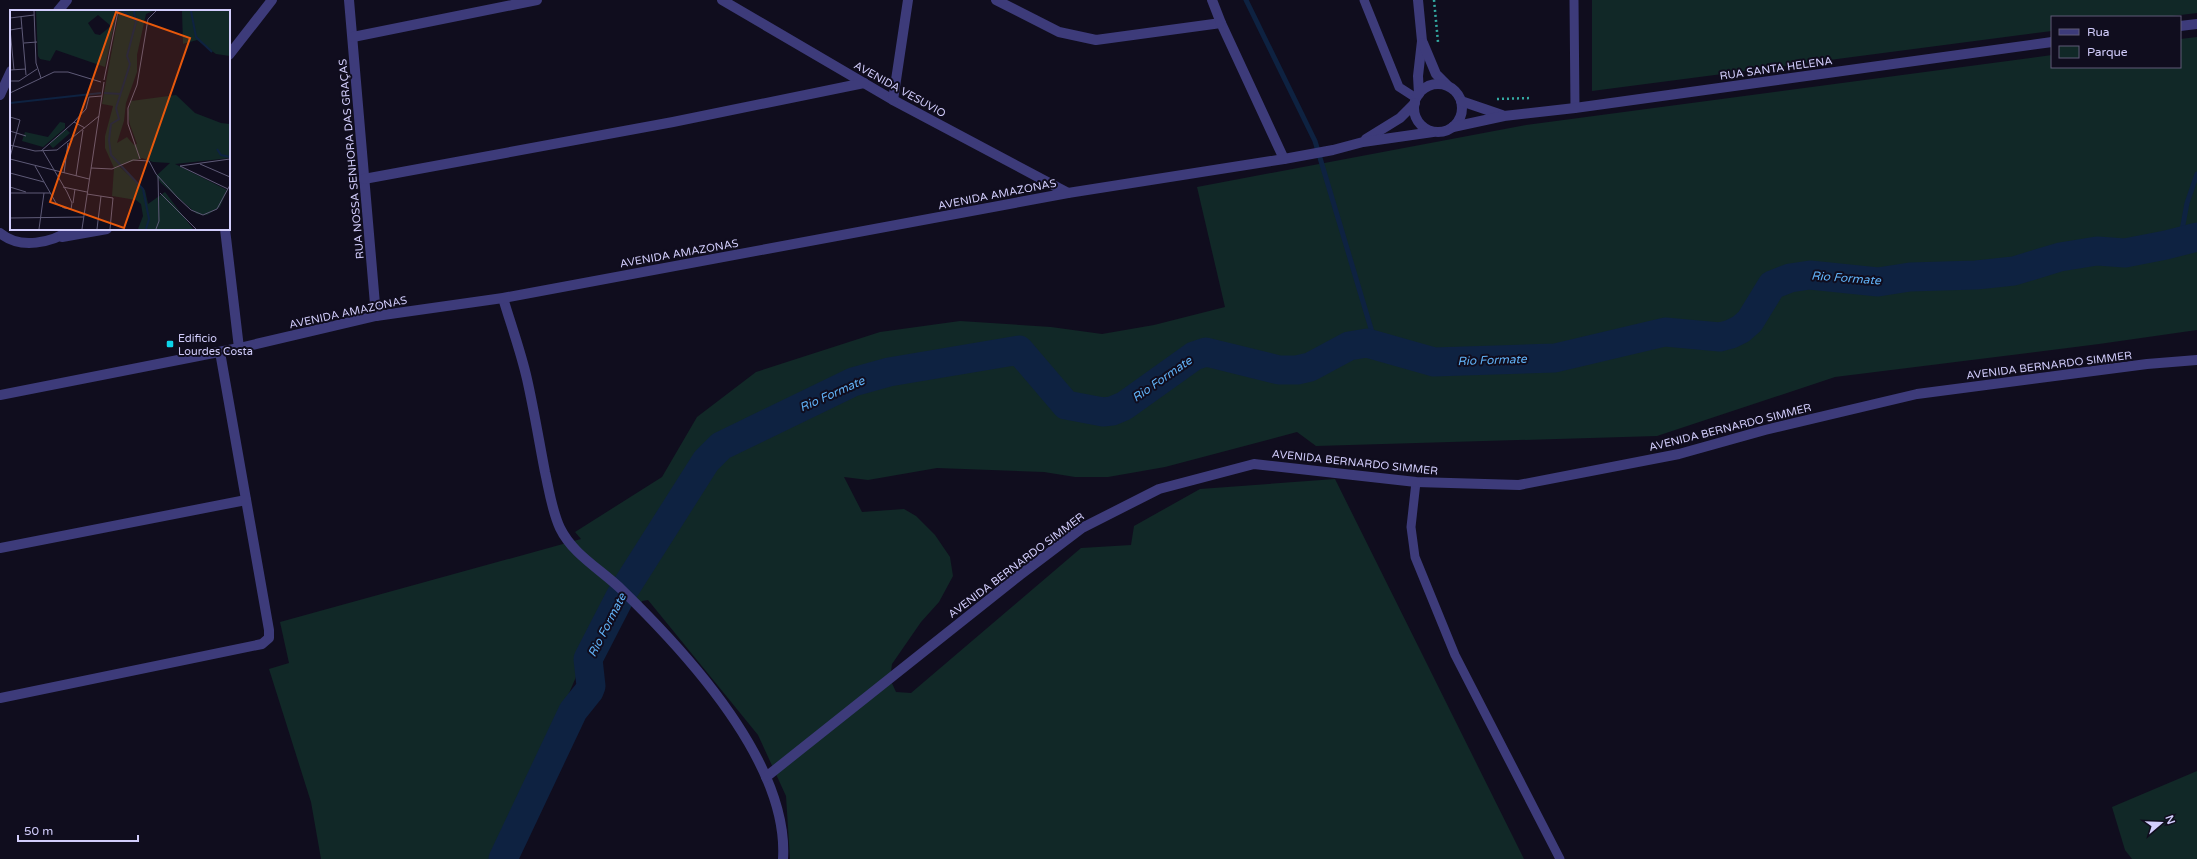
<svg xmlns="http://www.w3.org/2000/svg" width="2197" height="859" font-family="'Varela Round',sans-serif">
	<rect width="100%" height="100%" fill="#100d1e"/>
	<g fill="#112827">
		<path d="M1592 0H2197V13L2164 17H2052V31L1592 91Z"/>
		<path d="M2197 37V330L2099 344 1835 377 1657 436 1316 446 1297 432 1165 467 1108 477H1075L1044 472 937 468 868 480 844 477 862 512 904 509 916 516 935 535 950 557 953 576 939 602 921 622 892 664 890 679 896 692 911 693 1081 548 1131 545 1134 526 1200 489 1335 479 1524 859H790L786 796 758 735 648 600 642 601 641 604 618 579 498 859H321L311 802 269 669 289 663 280 622 581 539 575 532 662 477 697 417 756 372 880 332 960 321 1051 327 1102 334 1154 325 1225 307 1197 187 1526 125 2052 55V67H2180V39Z"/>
		<path d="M2197 771V859H2132L2125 850 2112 807Z"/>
	</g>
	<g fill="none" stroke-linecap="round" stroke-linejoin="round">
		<g stroke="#0e2241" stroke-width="5">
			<path d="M1246 0 1315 141 1372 332 1369 343"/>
			<path d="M2180 241 2187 203 2197 174"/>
		</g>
		<path stroke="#0e2241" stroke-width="29" d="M503 859 573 711 589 691 591 686 588 659 621 595 706 461 721 446 853 382 889 372 1019 350 1066 405 1103 412 1112 411 1124 406 1194 356 1206 352 1279 370H1297L1310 367 1349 346 1367 343 1434 362 1555 358 1665 332 1720 337 1731 334 1741 329 1750 321 1772 285 1790 278 1810 275 1878 282 1910 277 1976 275 2014 271 2060 257 2097 251 2125 253 2166 245 2197 237"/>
		<g stroke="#34a9a2" stroke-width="2.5" stroke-dasharray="2 3" stroke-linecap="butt">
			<path d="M1434 0 1438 42"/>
			<path d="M1497 99 1532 98"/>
		</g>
		<g stroke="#3d3b7a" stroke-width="9">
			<path d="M1364 0 1399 87 1416 98"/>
			<path d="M1574 0 1575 108"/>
			<path d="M1416 482 1411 527 1415 557 1455 655 1560 859"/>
		</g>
		<g stroke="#3d3b7a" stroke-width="10">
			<path d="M349 0 376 316"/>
			<path d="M722 0 893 100 1068 193"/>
			<path d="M996 0 1059 32 1096 40 1221 23 1284 159"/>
			<path d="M1212 0 1221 23"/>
			<path d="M58 11 67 0"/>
			<path d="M353 37 537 0"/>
			<path d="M229 55 272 0"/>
			<path d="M0 95 11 71"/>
			<path d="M893 100 908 0"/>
			<path d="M364 179 673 122 864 83"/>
			<path d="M225 229 239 348"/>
			<path d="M0 233C20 250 52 243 72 229"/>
			<path d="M62 237 107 229"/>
			<path d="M503 298C511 325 521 352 527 379 534 410 539 441 545 472 549 490 552 511 560 528 573 555 602 570 622 590 687 653 789 763 783 859"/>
			<path d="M0 548 246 500"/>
			<path d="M0 698 262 644 269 638V630L220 352"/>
			<path d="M766 777 1020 575 1082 528 1159 489 1254 464 1416 482 1519 485 1679 454 1765 430 1917 394 2147 364 2197 360"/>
		</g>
		<g stroke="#3d3b7a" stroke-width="10">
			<path d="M1418 0 1422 41 1418 76 1419 94"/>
			<path d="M2180 26 2197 24"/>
			<path d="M1423 43 1436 74 1447 85"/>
			<circle cx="1438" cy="108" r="24"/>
			<path d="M1461 101 1502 115"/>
			<path d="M1453 127 1504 116 1575 108 2052 42"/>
			<path d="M1366 139 1400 118 1415 103"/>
			<path d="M0 395 239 348 376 316 503 298 1068 193 1284 159 1333 150 1363 142 1433 132"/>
		</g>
	</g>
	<rect fill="#0dd4e9" stroke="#100d1e" stroke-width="1.5" x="166" y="340" width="8" height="8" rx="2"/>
	<g text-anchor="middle" stroke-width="4" stroke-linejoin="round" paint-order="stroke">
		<g font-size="11" fill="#d2cdfc" stroke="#100d1e">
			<text transform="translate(1776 68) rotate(-8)" y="4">RUA SANTA HELENA</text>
			<text transform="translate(900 89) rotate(29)" y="4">AVENIDA VESUVIO</text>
			<text transform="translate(351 159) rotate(-95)" y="4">RUA NOSSA SENHORA DAS GRAÇAS</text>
			<text transform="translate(997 194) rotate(-11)" y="4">AVENIDA AMAZONAS</text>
			<text transform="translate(679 253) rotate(-10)" y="4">AVENIDA AMAZONAS</text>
			<text transform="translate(348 312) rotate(-12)" y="4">AVENIDA AMAZONAS</text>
			<text transform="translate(2049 365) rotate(-7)" y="4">AVENIDA BERNARDO SIMMER</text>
			<text transform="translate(1730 427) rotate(-14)" y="4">AVENIDA BERNARDO SIMMER</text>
			<text transform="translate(1355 462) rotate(6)" y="4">AVENIDA BERNARDO SIMMER</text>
			<text transform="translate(1016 565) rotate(-37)" y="4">AVENIDA BERNARDO SIMMER</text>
		</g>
		<g font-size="11" fill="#d2cdfc" stroke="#100d1e" text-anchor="start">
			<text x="178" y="342">Edificio<tspan x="178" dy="13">Lourdes Costa</tspan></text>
		</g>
		<g font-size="12" font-style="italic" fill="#61b2f6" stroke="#100d1e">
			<text transform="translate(1846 278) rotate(4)" y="4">Rio Formate</text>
			<text transform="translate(1492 360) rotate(-2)" y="4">Rio Formate</text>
			<text transform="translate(1162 379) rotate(-35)" y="4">Rio Formate</text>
			<text transform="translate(832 394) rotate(-24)" y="4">Rio Formate</text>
			<text transform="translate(607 625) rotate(-63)" y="4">Rio Formate</text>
		</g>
	</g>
	<g transform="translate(10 10)">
		<rect width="220" height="220" fill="#100d1e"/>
		<path d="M26 1H107L95 57 46 40 40 51 30 49 28 46ZM88 5 101 16 90 25 85 24 78 13ZM109 1H143L136 4 127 45V62L116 93 114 111 107 133 117 127 124 135 127 134 120 115 118 103 121 91 166 85 185 103 211 113 220 114V148L165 154 217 180 210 197 197 205 187 204 151 173 146 166 160 153 143 152 132 148 109 156 135 180 138 194 155 182 183 219H128L133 206 131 194 126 190 102 186 104 158 95 138V126L103 96 92 94ZM172 1H220V46L206 44 187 30 173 34ZM50 112 55 113V118L33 137 12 131 15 122 38 127ZM56 119 60 123 43 138 39 134Z" fill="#112827" fill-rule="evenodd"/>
		<path fill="none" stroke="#0e2241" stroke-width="2" d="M113 1 126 11M124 1 126 12 117 46 120 54 106 98 109 109 101 114 99 130 101 145 133 179 139 209 136 219M181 1 186 27 202 42M94 83 111 84M0 93 91 83M207 139 211 145 220 147"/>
		<path fill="none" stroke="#5e5a77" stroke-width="1" d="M24 1 26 53 31 68M11 7 16 65M0 8 24 5M0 19 4 60M0 20 12 18M14 33 27 32M0 60 16 59M94 70 108 1M0 71H9L27 59M0 83 44 62H58L91 72M0 107 10 110 0 147M75 118 64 112 76 99 79 87 92 86M0 121 16 126M0 135 25 141 47 140 89 106M31 141 64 112M0 149 79 169M130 149 118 114V98L127 75 138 9 146 1M190 154 220 167M25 156 46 193 54 198 61 199 62 193 57 182 33 141M81 158 102 159 123 150 139 151 146 164 167 187 181 200 193 205 207 199 220 175M0 163 34 172M54 163 58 133M66 166 73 120M0 177 16 182M53 177 77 182M218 179 170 156 220 149M0 183H40M150 183 186 219M77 184 103 188 100 219M63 193 65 179M0 208 74 207M29 219 34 183M72 219 94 72M87 219 91 186M146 219 149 211 148 166"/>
		<path fill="#e8590c" fill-opacity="0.15" stroke="#e8590c" stroke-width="2" d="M106 2 180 28 114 218 40 192Z"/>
		<rect width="220" height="220" fill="none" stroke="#d2cdfc" stroke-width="2"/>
	</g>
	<rect x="2051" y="16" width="130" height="52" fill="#100d1e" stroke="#5e5a77"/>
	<rect x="2059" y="29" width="20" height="6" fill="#3d3b7a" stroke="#5e5a77"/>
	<text x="2087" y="36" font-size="12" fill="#d2cdfc">Rua</text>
	<rect x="2059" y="46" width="20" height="12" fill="#112827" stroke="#5e5a77"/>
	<text x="2087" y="56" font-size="12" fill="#d2cdfc">Parque</text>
	<g transform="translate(2161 823) rotate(71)" stroke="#100d1e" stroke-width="3" paint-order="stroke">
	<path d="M0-3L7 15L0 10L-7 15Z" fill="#d2cdfc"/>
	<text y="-6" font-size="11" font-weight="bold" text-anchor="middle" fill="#d2cdfc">N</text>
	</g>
	<path d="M18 835v6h120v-6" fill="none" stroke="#d2cdfc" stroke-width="2"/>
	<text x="24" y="835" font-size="12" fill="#d2cdfc" stroke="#100d1e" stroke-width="3" paint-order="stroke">50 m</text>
</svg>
